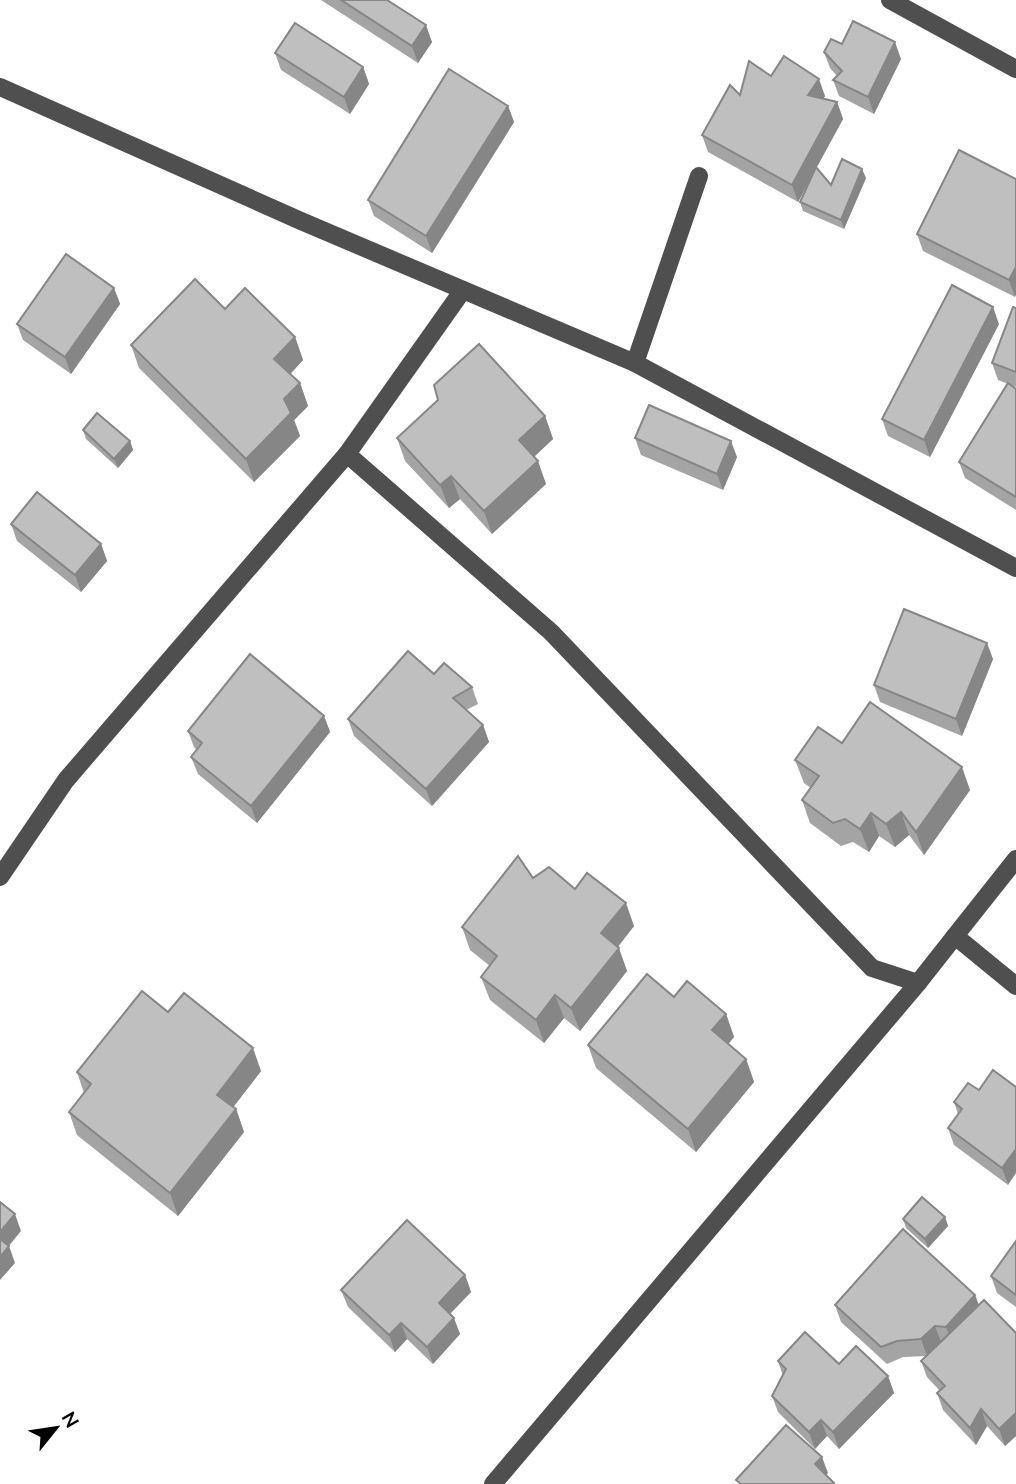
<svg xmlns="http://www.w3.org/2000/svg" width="1016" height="1484" font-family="Mulish,sans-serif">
	<rect width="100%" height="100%" fill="#fff"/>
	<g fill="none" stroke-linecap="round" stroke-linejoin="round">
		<g stroke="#4f4f4f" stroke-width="18">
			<path d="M890 0 1016 69"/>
			<path d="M0 87 301 221 635 363 1016 568"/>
			<path d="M463 290 347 454 551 632 872 968 918 983 493 1484"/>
			<path d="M635 363 699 176"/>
			<path d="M1016 859 955 936 1016 986"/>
			<path d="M0 877 66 780 347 454"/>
			<path d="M918 983 955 936"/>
		</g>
	</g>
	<g fill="#a4a4a4">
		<path d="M321 0H387L432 42 418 63Z"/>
		<path d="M842 44 901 59 874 114 839 96 833 80 837 76 830 68 824 52Z"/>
		<path d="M275 53 363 67 369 84 350 114 281 70Z"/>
		<path d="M771 76 825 96 823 99 837 102 843 119 816 168 831 185 866 178 844 229 803 211 800 202 810 179 798 202 708 152 702 135 740 95Z"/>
		<path d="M508 106 514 122 432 253 374 216 368 200Z"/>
		<path d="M1016 179 1015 297 923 251 917 234Z"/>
		<path d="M114 288 120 304 71 374 23 340 17 324Z"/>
		<path d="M1016 308V387L998 380 992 363Z"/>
		<path d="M225 309 295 337 303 360 290 374 300 383 308 406 294 420 300 436 254 482 139 368 131 345Z"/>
		<path d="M999 324 930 457 888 436 882 419Z"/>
		<path d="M1016 389V510L965 478 959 462Z"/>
		<path d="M545 416 553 439 534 457 546 484 492 534 460 499 449 508 405 461 397 438Z"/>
		<path d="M83 430 130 441 133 450 118 468 86 439Z"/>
		<path d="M635 438 737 457 723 490 641 455Z"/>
		<path d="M11 524 101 544 107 561 81 592 17 541Z"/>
		<path d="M993 659 962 736 880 702 874 685Z"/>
		<path d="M434 674 472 687 478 704 466 710 483 725 489 742 432 806 354 736 348 719Z"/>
		<path d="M324 716 330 732 257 823 198 774 191 757 197 750 194 747 188 731Z"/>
		<path d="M842 743 970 790 924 855 909 835 895 847 879 836 869 852 853 842 841 846 810 823 802 800 811 788 804 783 795 760Z"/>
		<path d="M533 878 575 889 634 926 618 947 627 971 580 1031 564 1018 544 1043 490 1000 481 977 490 966 470 950 462 927Z"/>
		<path d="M674 997 726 1014 734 1037 728 1044 746 1059 754 1082 696 1152 596 1068 588 1045Z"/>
		<path d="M168 1012 261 1071 233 1107 236 1109 244 1132 178 1216 77 1135 69 1112 84 1093 77 1072Z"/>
		<path d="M979 1090 1008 1185 954 1145 948 1128 958 1114 954 1102Z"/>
		<path d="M945 1217 948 1226 928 1248 906 1228 903 1219Z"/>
		<path d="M1016 1241V1307L997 1293 991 1276Z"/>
		<path d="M465 1275 471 1292 450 1314 460 1334 433 1364 407 1339 395 1352 348 1307 341 1290Z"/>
		<path d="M975 1295 979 1305 1016 1333V1436L1005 1446 987 1426 976 1445 943 1410 937 1393 940 1391 927 1377 921 1361 926 1356 903 1357 887 1364 841 1322 835 1305Z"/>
		<path d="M778 1361 839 1364 888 1376 894 1393 839 1449 827 1436 815 1449 778 1412 772 1396 783 1376Z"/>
	</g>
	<g fill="#868686">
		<path d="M426 25 432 42 418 63 412 46Z"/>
		<path d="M895 42 901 59 874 114 868 97Z"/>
		<path d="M363 67 369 84 350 114 344 97Z"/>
		<path d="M819 79 825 96 814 112 808 95Z"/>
		<path d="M837 102 843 119 798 202 792 185Z"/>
		<path d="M508 106 514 122 432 253 426 236Z"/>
		<path d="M862 169 866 178 844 229 841 220Z"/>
		<path d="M1016 267V295L1015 297 1009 280Z"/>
		<path d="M114 288 120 304 71 374 65 357Z"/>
		<path d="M993 307 999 324 930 457 924 440Z"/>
		<path d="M295 337 303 360 283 382 274 359Z"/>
		<path d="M300 383 308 406 294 420 300 436 254 482 246 459 284 399Z"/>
		<path d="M545 416 553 439 527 463 519 440Z"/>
		<path d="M130 441 133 450 118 468 114 459Z"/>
		<path d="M731 441 737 457 723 490 717 474Z"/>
		<path d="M538 461 546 484 492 534 484 511Z"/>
		<path d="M451 476 460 499 449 508 440 485Z"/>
		<path d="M101 544 107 561 81 592 75 575Z"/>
		<path d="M987 643 993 659 962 736 956 719Z"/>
		<path d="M324 716 330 732 257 823 251 806Z"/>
		<path d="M483 725 489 742 432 806 426 789Z"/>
		<path d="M962 767 970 790 924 855 916 832Z"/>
		<path d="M901 812 909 835 895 847 886 824Z"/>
		<path d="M871 813 879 836 869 852 860 829Z"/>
		<path d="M626 903 634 926 610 956 601 933Z"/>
		<path d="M619 948 627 971 580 1031 571 1008Z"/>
		<path d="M555 995 564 1018 544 1043 536 1020Z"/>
		<path d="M726 1014 734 1037 721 1053 712 1030Z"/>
		<path d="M253 1048 261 1071 225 1118 217 1095Z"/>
		<path d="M746 1059 754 1082 696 1152 688 1129Z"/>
		<path d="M236 1109 244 1132 178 1216 170 1193Z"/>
		<path d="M1016 1149V1173L1008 1185 1002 1168Z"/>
		<path d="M15 1214 21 1231 3 1253 0 1244V1232Z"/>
		<path d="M945 1217 948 1226 928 1248 925 1239Z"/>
		<path d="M9 1246 15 1263 0 1280V1257Z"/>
		<path d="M465 1275 471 1292 445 1319 439 1303Z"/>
		<path d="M975 1295 981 1311 952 1344 946 1327Z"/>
		<path d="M454 1318 460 1334 433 1364 427 1347Z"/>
		<path d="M401 1323 407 1339 395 1352 389 1335Z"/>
		<path d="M935 1326 941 1342 927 1356 921 1339Z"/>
		<path d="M888 1376 894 1393 839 1449 833 1432Z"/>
		<path d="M981 1409 987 1426 976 1445 970 1428Z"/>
		<path d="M1016 1413V1436L1005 1446 999 1429Z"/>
		<path d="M821 1420 827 1436 815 1449 809 1432Z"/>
		<path d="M822 1457 828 1473 821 1481 815 1464Z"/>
	</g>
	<g fill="#bfbfbf" stroke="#868686" stroke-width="2">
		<path d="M341 0H387L426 25 412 46Z"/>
		<path d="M853 21 895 42 868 97 833 80 842 71 824 52 831 39 842 44Z"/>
		<path d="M295 23 363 67 344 97 275 53Z"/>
		<path d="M784 56 819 79 808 95 837 102 792 185 702 135 730 85 740 95 749 61 771 76Z"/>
		<path d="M449 69 508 106 426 236 368 200Z"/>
		<path d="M959 150 1016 179V267L1009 280 917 234Z"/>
		<path d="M842 159 862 169 841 220 800 202 816 167 831 185Z"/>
		<path d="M66 254 114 288 65 357 17 324Z"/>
		<path d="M195 279 225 309 245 288 295 337 274 359 300 383 284 399 291 413 246 459 131 345Z"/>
		<path d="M952 285 993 307 924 440 882 419Z"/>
		<path d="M1013 307 1016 308V372L992 363Z"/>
		<path d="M479 344 545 416 519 440 538 461 484 511 451 476 440 485 397 438 438 400 434 385Z"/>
		<path d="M1008 383 1016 389V497L959 462Z"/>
		<path d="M649 405 731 441 717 474 635 438Z"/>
		<path d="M97 413 130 441 114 459 83 430Z"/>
		<path d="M37 492 101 544 75 575 11 524Z"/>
		<path d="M904 609 987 643 956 719 874 685Z"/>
		<path d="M408 651 434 674 444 663 472 687 453 698 483 725 426 789 348 719Z"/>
		<path d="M250 654 324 716 251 806 191 757 202 743 188 731Z"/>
		<path d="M870 702 962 767 916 832 901 812 886 824 871 813 860 829 845 819 833 823 802 800 819 776 795 760 818 727 842 743Z"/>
		<path d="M518 856 533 878 549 867 575 889 587 873 626 903 601 933 619 948 571 1008 555 995 536 1020 481 977 497 956 462 927Z"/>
		<path d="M647 974 674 997 687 981 726 1014 712 1030 746 1059 688 1129 588 1045Z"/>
		<path d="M142 991 168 1012 184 993 253 1048 217 1095 236 1109 170 1193 69 1112 91 1084 77 1072Z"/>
		<path d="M993 1070 1016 1087V1149L1002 1168 948 1128 962 1109 954 1102 968 1083 979 1090Z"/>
		<path d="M922 1197 945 1217 925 1239 903 1219Z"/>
		<path d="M0 1202 15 1214 0 1232Z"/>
		<path d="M407 1220 465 1275 439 1303 454 1318 427 1347 401 1323 389 1335 341 1290Z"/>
		<path d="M903 1229 975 1295 946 1327 935 1326 921 1339 897 1341 881 1347 835 1305Z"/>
		<path d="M0 1239 9 1246 0 1257Z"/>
		<path d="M1016 1241V1295L991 1276Z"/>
		<path d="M984 1300 1016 1333V1413L999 1429 981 1409 970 1428 937 1393 945 1386 921 1361Z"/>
		<path d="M805 1332 839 1364 856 1346 888 1376 833 1432 821 1420 809 1432 772 1396 786 1369 778 1361Z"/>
		<path d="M786 1425 822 1457 815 1464 834 1483 833 1484H741L736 1480Z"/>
	</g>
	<g transform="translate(56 1428) rotate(60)" stroke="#ffffff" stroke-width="5" paint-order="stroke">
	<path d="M0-5L12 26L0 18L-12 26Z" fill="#000000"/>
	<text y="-10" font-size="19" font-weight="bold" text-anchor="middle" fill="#000000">N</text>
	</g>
</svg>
